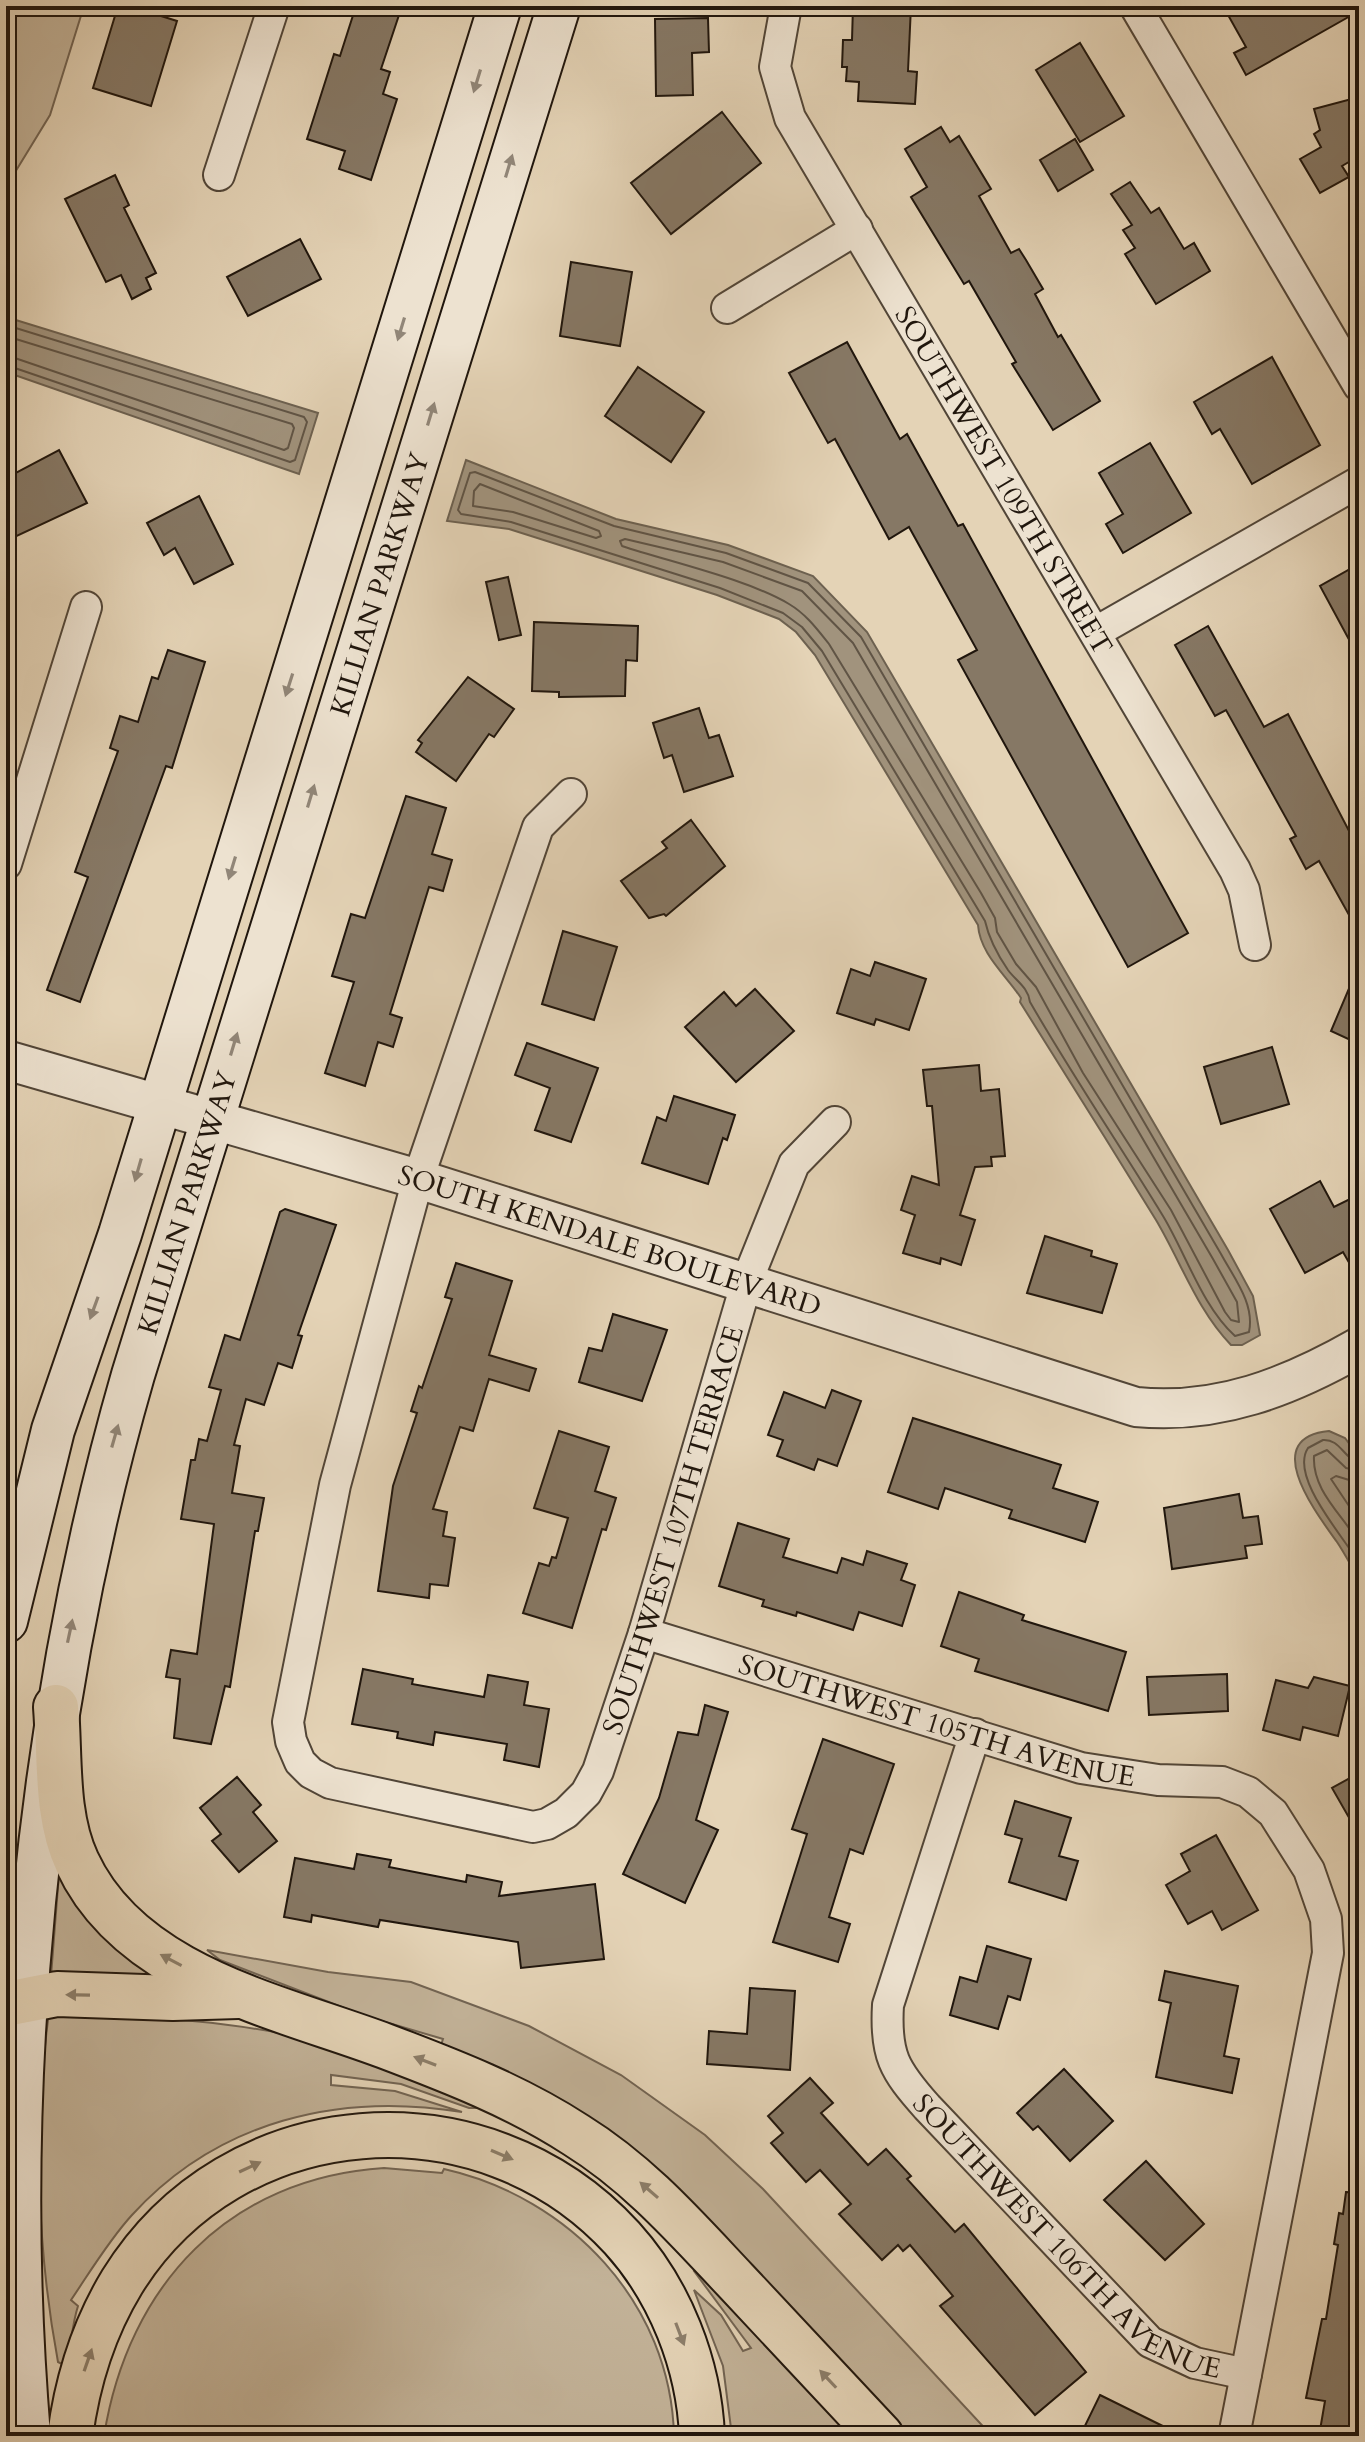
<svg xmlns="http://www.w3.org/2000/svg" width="1365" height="2442" font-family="Cardo,serif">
	<rect width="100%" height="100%" fill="#e4d3b6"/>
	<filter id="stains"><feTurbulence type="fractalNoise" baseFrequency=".0025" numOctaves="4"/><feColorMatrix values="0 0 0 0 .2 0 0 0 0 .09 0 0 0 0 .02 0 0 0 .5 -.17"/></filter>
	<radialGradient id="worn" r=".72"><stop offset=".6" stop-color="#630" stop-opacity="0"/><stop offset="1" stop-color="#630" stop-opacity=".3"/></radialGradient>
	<g fill="#c3b399" stroke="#726453" stroke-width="2">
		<path d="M6 6H84L50 115 6 187Z"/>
		<path d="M59 1874 152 1973V1976H51Z"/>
		<path d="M207 1950 328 1972 411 1982 529 2026 621 2075 705 2135 763 2189 992 2436H902L714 2234 441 2045 443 2039 365 2016 220 1960Z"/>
		<path d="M49 2013C139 2017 228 2019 316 2041 373 2054 429 2078 484 2097L479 2108H469L401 2084 331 2075V2085L395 2091 462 2112C338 2092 218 2121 132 2215 109 2240 90 2272 71 2300L78 2306C71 2328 72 2345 66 2366L58 2362C37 2249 33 2127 49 2013Z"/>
		<path d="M384 2168 442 2173 444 2169C569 2197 671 2303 674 2436H104C128 2285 229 2178 384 2168Z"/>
		<path d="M705 2264 864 2436H732L723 2366 694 2290 721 2315 743 2351 751 2348 694 2271Z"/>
	</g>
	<g fill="#a1937d" stroke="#6d6150" stroke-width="2">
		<path d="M6 317 318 413 299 474 6 372Z"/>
		<path d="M466 460 616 519 728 545 813 576 867 632 1228 1250 1253 1296 1260 1335 1242 1345H1231C1197 1310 1181 1262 1156 1220 1111 1147 1066 1075 1020 1002L1021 998C1006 975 980 954 978 925L815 655 796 632 779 619 717 595 509 529 447 521Z"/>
		<path d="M1329 1431 1345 1438 1359 1457V1580C1352 1567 1345 1554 1337 1542 1317 1514 1258 1438 1329 1431Z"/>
	</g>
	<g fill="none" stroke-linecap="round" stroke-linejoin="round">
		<g stroke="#605445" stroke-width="2">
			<path d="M6 325 304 417 307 422 295 460 290 462 6 365"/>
			<path d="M6 336 292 424 294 428 288 448 284 450 6 355"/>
			<path d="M475 472 614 526 726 553 808 583 861 637 1221 1254C1234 1278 1255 1304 1249 1332L1235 1336C1202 1306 1186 1254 1163 1216 1119 1144 1072 1075 1030 1002 1028 987 1016 981 1008 970 997 954 989 939 985 921L822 651 802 627 783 613 720 588 511 522 461 514 458 510 470 473Z"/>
			<path d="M480 484 599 531 601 536 596 538 513 512 473 506 474 491Z"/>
			<path d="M625 539 723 562 802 591 853 643 1213 1259 1237 1302 1239 1322 1231 1320 1225 1312 1171 1210 1083 1073 1036 987 1016 964 997 932 995 918 981 893 829 644C817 629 806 614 789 604 747 579 670 562 622 546L620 541Z"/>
			<path d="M1359 1461C1343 1459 1341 1439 1323 1440L1308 1448C1289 1477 1344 1537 1359 1563"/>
			<path d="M1359 1471 1346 1468 1327 1450 1314 1456C1312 1491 1343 1515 1359 1543"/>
			<path d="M1359 1483 1336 1476 1331 1479 1359 1521"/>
		</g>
	</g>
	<g fill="#867865" stroke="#20160d" stroke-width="2">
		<path d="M118 6H129L177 21 151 106 93 88Z"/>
		<path d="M356 6H402L381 69 390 72 383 94 397 99 371 180 339 169 345 151 307 139 334 54 340 56Z"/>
		<path d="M853 6H911L908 71 917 72 915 104 858 101 859 82 846 81 847 67H842L843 40H852Z"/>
		<path d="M1223 6H1359V11L1246 75 1234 53 1246 47Z"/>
		<path d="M708 18 709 52 692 53 693 95 656 96 655 19Z"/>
		<path d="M1080 43 1124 116 1080 142 1036 70Z"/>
		<path d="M1359 97V156L1342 166 1349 177 1320 193 1300 159 1321 147 1314 134 1320 130 1314 109Z"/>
		<path d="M722 112 761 163 671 234 631 183Z"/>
		<path d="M941 127 950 142 959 136 991 189 979 196 1011 253 1019 249 1026 260 1043 289 1035 294 1058 337 1061 335 1100 401 1053 430 1012 364 1016 362 969 281 964 284 911 197 927 187 905 149Z"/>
		<path d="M1075 139 1093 170 1058 191 1040 160Z"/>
		<path d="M115 175 129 205 124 208 156 273 146 278 151 289 132 299 121 275 106 282 65 199Z"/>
		<path d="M1130 182 1151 213 1159 208 1184 249 1194 243 1210 271 1156 304 1125 254 1135 248 1123 230 1132 225 1111 194Z"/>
		<path d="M300 239 321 279 248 316 227 277Z"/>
		<path d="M571 262 632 272 620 346 560 336Z"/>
		<path d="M847 342 900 439 907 434 958 526 963 524 1188 933 1128 967 958 660 977 650 909 527 889 539 835 439 828 443 789 373Z"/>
		<path d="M1272 357 1320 445 1252 484 1220 429 1212 434 1194 402Z"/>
		<path d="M638 367 704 412 671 462 605 416Z"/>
		<path d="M1150 443 1191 513 1123 553 1106 524 1123 514 1099 473Z"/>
		<path d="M59 450 87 503 6 541V478Z"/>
		<path d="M199 496 233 564 194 584 175 548 164 555 147 523Z"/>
		<path d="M1359 564V658L1320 586Z"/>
		<path d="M508 577 521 635 499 640 486 582Z"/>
		<path d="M534 622 638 626 637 661 626 660 625 696 559 697V692L532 691Z"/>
		<path d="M1208 626 1264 727 1288 714 1359 850V933L1319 861 1306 869 1290 839 1296 836 1226 710 1215 716 1175 645Z"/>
		<path d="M168 650 205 662 172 768 166 766 80 1002 47 990 88 877 75 872 118 751 110 748 120 716 138 722 152 677 158 679Z"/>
		<path d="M468 677 514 709 494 737 489 734 456 781 416 752 422 743 418 740Z"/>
		<path d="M699 708 709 738 719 735 733 776 684 792 672 755 664 758 653 723Z"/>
		<path d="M406 796 446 808 432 854 452 860 443 891 429 887 390 1014 402 1018 393 1047 378 1042 365 1086 325 1073 354 982 332 976 351 914 365 918Z"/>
		<path d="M691 820 725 866 666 916 664 914 649 918 621 881 667 848 662 842Z"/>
		<path d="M563 931 617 947 594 1020 542 1004Z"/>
		<path d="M875 962 926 979 909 1030 876 1019 874 1025 837 1013 851 969 870 976Z"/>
		<path d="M1359 965V1044L1331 1031Z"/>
		<path d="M755 989 794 1031 736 1082 685 1027 724 992 736 1006Z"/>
		<path d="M527 1043 598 1068 571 1142 535 1130 550 1088 515 1075Z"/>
		<path d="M1272 1047 1289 1104 1221 1124 1204 1067Z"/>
		<path d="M979 1065 981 1091 999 1089 1005 1156 991 1157 992 1166 975 1167 960 1215 975 1220 961 1265 941 1258 940 1264 903 1253 915 1215 901 1210 912 1176 939 1185 932 1106H927L923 1070Z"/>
		<path d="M674 1096 735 1115 727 1140 723 1138 708 1184 642 1163 657 1117 666 1121Z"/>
		<path d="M1320 1181 1334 1207 1352 1198 1359 1210V1280L1343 1252 1305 1273 1270 1209Z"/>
		<path d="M285 1209 336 1225 298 1335 302 1336 292 1368 278 1363 264 1405 246 1399 234 1445 240 1446 232 1493 264 1498 258 1531H255L230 1687 225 1686 211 1744 174 1738 180 1679 166 1677 171 1650 197 1654 214 1524 181 1519 191 1460H195L199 1439 207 1441 221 1390 209 1387 225 1335 240 1340 280 1212Z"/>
		<path d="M1045 1236 1092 1251 1091 1256 1117 1264 1102 1313 1027 1293Z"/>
		<path d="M456 1263 512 1281 489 1355 536 1369 529 1391 489 1379 473 1431 460 1427 433 1509 447 1512 443 1536 455 1538 448 1586 430 1584 429 1598 378 1591 393 1486 417 1413 411 1411 419 1386 422 1388 452 1299 445 1297Z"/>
		<path d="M613 1314 667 1330 642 1401 579 1382 589 1348 602 1351Z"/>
		<path d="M832 1390 861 1401 837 1466 818 1459 814 1470 777 1456 783 1440 768 1435 784 1392 825 1408Z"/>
		<path d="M913 1418 1061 1465 1053 1488 1098 1502 1085 1542 1009 1518 1012 1510 945 1488 938 1509 888 1492Z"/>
		<path d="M559 1431 609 1447 595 1491 616 1498 606 1530 602 1529 572 1628 523 1613 539 1563 549 1566 552 1557 556 1558 568 1518 534 1508Z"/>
		<path d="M1239 1494 1243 1518 1258 1516 1262 1544 1245 1546 1247 1558 1172 1569 1164 1508Z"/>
		<path d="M738 1523 789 1539 783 1557 837 1573 842 1558 863 1565 867 1551 907 1564 901 1580 915 1585 902 1626 859 1612 853 1630 797 1612 796 1616 762 1606 764 1600 719 1586Z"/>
		<path d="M959 1592 1024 1615 1022 1620 1126 1652 1108 1711 975 1671 979 1659 941 1646Z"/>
		<path d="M363 1669 413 1679 412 1684 484 1697 488 1675 528 1682 524 1705 549 1709 539 1767 504 1760 507 1744 435 1732 433 1745 397 1738 398 1732 352 1724Z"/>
		<path d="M1227 1674 1228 1711 1149 1715 1147 1677Z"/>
		<path d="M1314 1677 1350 1686 1338 1736 1303 1727 1300 1740 1263 1730 1276 1680 1308 1688Z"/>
		<path d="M705 1705 728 1712 696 1820 718 1830 685 1903 623 1874 659 1798 678 1732 698 1735Z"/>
		<path d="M823 1739 894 1764 863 1854 850 1849 829 1917 850 1924 838 1962 773 1942 807 1834 792 1829Z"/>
		<path d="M1359 1773V1835L1332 1788Z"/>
		<path d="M237 1777 261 1805 253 1812 277 1841 239 1872 212 1841 221 1834 200 1808Z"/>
		<path d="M1015 1801 1071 1818 1059 1856 1078 1861 1066 1900 1009 1882 1022 1839 1005 1834Z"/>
		<path d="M1216 1835 1258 1910 1222 1930 1212 1911 1188 1924 1166 1885 1190 1871 1181 1854Z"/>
		<path d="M357 1854 391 1860 389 1867 466 1882 467 1875 502 1882 499 1896 595 1884 604 1959 521 1968 518 1942 380 1920 378 1927 312 1915 311 1922 284 1917 295 1858 354 1869Z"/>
		<path d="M987 1946 1031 1959 1020 2000 1008 1996 998 2029 950 2015 960 1977 977 1982Z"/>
		<path d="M1165 1971 1238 1986 1224 2056 1239 2059 1232 2093 1156 2077 1171 2003 1159 2000Z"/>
		<path d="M750 1988 795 1991 790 2070 707 2064 709 2031 747 2034Z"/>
		<path d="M1064 2069 1113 2121 1070 2161 1038 2126 1033 2130 1017 2113Z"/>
		<path d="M810 2078 833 2103 821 2113 868 2165 886 2149 911 2176 907 2179 955 2232 964 2224 1086 2372 1035 2415 940 2306 953 2296 910 2245 903 2251 898 2245 882 2260 839 2214 851 2204 820 2170 806 2182 771 2143 783 2133 768 2116Z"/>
		<path d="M1146 2161 1204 2224 1165 2260 1104 2200Z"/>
		<path d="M1346 2192 1359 2193V2436H1319L1325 2401 1306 2398 1322 2319H1326L1338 2245 1334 2244 1339 2213 1343 2214Z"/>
		<path d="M1100 2395 1183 2436H1080Z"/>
	</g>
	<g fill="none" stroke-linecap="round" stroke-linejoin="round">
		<g stroke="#514537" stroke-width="34">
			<g id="minor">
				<path id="s1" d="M786 6 775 67 790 118 1235 870 1244 890 1255 945"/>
				<path d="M1135 6 1359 386"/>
				<path d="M219 175 274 6"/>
				<path d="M727 308 857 229"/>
				<path d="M1096 632 1359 482"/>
				<path id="s2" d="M571 794 538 827 418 1179 335 1485 288 1722 291 1741 300 1762 311 1773 330 1783 533 1827 547 1824 566 1813 586 1793 598 1771 644 1633 747 1281 794 1164 835 1122"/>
				<path d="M6 864 86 607"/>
				<path id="s3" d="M644 1633 1081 1768 1158 1780 1222 1782 1248 1792 1273 1813 1309 1870 1326 1919 1328 1953 1234 2436"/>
				<path id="s4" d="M975 1734 888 2005C885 2055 894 2070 927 2107L1150 2342 1195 2363 1246 2374"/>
			</g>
		</g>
		<g stroke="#514537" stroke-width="42">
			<g id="tertiary">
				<path id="s5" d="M6 1060 418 1179 1136 1407C1218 1415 1289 1387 1359 1347"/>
			</g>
		</g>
		<g stroke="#20160d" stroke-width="46">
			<g id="secondary">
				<path d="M6 1621 53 1430 120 1234 500 6"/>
				<path id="s6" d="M29 2436C0 2090 37 1708 133 1375L559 6"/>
			</g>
		</g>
		<g stroke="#20160d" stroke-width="48">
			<g id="motorway">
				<path d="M56 1707C60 1757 55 1816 77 1862 130 1977 278 2006 385 2046 451 2071 516 2096 576 2135 639 2174 686 2228 736 2281 784 2333 833 2384 881 2436"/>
				<path d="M6 2004 57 1994 173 1998 238 1996"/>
				<path d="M70 2436C77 2383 94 2328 122 2282 232 2104 483 2086 622 2238 670 2291 699 2364 702 2436"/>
			</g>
		</g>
		<use href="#minor" stroke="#ede2d0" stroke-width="30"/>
		<use href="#tertiary" stroke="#ede2d0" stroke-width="38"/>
		<use href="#secondary" stroke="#ede2d0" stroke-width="42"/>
		<use href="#motorway" stroke="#e4d3b6" stroke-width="44"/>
	</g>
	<defs><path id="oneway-solid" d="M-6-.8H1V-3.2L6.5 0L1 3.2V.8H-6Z" transform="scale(2)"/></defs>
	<g fill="#918678">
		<use href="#oneway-solid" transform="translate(477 81) rotate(107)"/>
		<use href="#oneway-solid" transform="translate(509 166) rotate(-73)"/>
		<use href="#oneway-solid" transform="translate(401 329) rotate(107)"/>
		<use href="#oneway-solid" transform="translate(431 414) rotate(-73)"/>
		<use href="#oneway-solid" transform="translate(289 685) rotate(108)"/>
		<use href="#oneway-solid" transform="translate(311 796) rotate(-73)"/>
		<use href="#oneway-solid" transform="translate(232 868) rotate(107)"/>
		<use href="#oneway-solid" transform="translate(234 1044) rotate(-73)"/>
		<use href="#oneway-solid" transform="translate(138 1170) rotate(106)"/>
		<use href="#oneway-solid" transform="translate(94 1308) rotate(110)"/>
		<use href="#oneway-solid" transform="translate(115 1436) rotate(-74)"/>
		<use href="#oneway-solid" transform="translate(70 1631) rotate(-78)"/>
	</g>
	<g fill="#8c7e6a">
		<use href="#oneway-solid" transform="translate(171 1960) rotate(-152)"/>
		<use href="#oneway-solid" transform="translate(78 1995) rotate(-179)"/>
		<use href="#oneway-solid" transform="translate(425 2061) rotate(-159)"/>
		<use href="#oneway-solid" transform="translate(502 2155) rotate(23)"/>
		<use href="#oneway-solid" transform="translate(250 2167) rotate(-25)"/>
		<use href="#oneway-solid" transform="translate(649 2190) rotate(-139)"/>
		<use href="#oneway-solid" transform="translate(680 2334) rotate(69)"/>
		<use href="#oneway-solid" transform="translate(88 2360) rotate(-71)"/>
		<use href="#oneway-solid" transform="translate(828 2379) rotate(-133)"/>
	</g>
	<g text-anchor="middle" stroke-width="6" stroke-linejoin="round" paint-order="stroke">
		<g font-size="28" fill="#20160d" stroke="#ede2d0">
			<text dy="10" stroke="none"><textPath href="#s1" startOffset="536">SOUTHWEST 109TH STREET</textPath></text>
			<text dy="10" stroke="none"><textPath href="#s6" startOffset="1900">KILLIAN PARKWAY</textPath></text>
			<text dy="10" stroke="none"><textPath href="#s6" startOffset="1252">KILLIAN PARKWAY</textPath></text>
			<text dy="10" stroke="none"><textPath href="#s5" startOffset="630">SOUTH KENDALE BOULEVARD</textPath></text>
			<text dy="10" stroke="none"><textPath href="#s2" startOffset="1606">SOUTHWEST 107TH TERRACE</textPath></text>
			<text dy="10" stroke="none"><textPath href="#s3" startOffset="306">SOUTHWEST 105TH AVENUE</textPath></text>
			<text dy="10" stroke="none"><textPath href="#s4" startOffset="592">SOUTHWEST 106TH AVENUE</textPath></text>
		</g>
	</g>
	<rect width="1365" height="2442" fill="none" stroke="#e4d3b6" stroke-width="32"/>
	<rect x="8" y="8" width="1349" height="2426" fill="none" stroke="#20160d" stroke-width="4"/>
	<rect x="16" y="16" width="1333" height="2410" fill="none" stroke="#20160d" stroke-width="2"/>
	<rect width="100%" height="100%" filter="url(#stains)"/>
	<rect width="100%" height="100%" fill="url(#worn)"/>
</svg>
